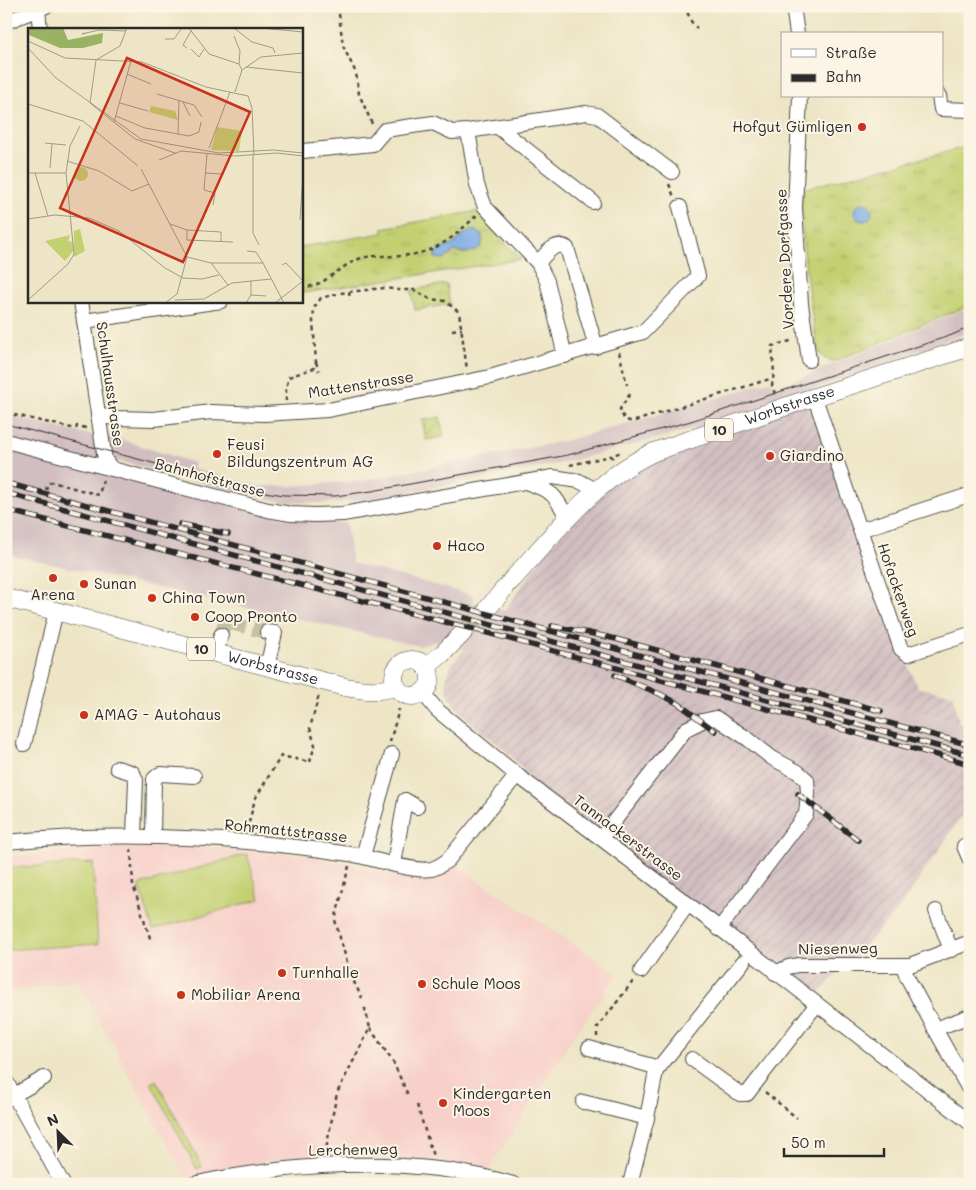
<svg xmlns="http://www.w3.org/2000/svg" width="976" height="1190" font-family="Mali,sans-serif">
	<defs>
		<pattern id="industrial-furrows" width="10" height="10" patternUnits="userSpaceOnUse" patternTransform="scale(1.25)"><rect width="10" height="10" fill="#d2bec1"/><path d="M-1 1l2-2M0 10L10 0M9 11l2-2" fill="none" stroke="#b4a3a6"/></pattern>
		<pattern id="grass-tufts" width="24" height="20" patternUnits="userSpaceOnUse" patternTransform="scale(1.25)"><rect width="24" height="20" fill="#c3d071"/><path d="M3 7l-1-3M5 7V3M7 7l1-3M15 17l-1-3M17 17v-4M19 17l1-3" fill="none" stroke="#a8b362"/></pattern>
		<pattern id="garden-furrows" width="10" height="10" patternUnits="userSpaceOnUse" patternTransform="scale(1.25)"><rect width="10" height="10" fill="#c3d071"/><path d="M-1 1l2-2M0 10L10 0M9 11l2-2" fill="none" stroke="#a8b362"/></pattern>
	</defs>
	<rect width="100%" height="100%" fill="#fcf5e5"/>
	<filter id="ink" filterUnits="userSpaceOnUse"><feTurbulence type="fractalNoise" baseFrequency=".02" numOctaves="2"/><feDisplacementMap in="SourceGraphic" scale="10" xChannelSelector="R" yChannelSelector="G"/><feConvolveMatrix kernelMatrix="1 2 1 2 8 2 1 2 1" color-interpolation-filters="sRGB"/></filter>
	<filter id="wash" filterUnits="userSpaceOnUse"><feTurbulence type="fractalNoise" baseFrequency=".0096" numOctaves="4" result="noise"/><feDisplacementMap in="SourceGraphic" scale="20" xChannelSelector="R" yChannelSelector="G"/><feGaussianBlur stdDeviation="1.12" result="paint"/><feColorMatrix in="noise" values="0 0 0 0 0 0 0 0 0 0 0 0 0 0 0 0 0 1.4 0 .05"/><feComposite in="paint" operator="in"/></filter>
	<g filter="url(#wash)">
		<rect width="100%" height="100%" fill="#ede5c5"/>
		<path fill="#f7d0c9" d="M106 848H201L314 856 389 875 448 860 618 974 572 1039 489 1170 391 1157 342 1158 274 1160 186 1178 78 981 6 992V857Z"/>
		<g fill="url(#industrial-furrows)">
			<path d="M815 398 901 649 918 688 953 694 959 723 859 698 857 701 605 633 505 611 568 519 622 469Z"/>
			<path d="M500 646 624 684 700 700 970 773V804L898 910 812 1000 552 801 504 749 470 722 455 707 449 697 446 683 447 676 452 664 463 651 496 655Z"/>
		</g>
		<path fill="#d2bec1" d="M970 307V331L956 337 778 402 693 429 562 463 365 500 325 503 283 502 229 490 119 461 101 470 288 519 346 523 352 563 472 595 473 603 505 611 510 609 605 633 857 701 859 698 970 726V773L700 700 624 684 500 646 497 655 463 651 462 633 420 646 6 554V415L81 433 113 437 194 463 193 469 259 486H289L361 481 565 441 713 399 770 381 777 388Z"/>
		<g fill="url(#grass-tufts)" stroke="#777e4e" fill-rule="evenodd">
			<path d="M970 146V305L835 361C825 361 821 356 817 347 809 295 800 243 802 189Z"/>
			<path d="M478 211 490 228 522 259 303 293 301 279V247L383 233V228ZM465 233 483 239 481 247 465 254 454 251 449 257 435 256 438 250 451 246Z"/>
			<path d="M446 284 450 304 415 310 411 290Z"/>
		</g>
		<path fill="url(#garden-furrows)" stroke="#777e4e" d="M440 417 444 437 426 440 422 420Z"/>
		<g fill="#c3d071" stroke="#777e4e">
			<path d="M247 854 260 899 153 930 139 885Z"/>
			<path d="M93 863 98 944 6 950V868Z"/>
			<path d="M156 1080 202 1166 197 1169 151 1083Z"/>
		</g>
		<g fill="#79aae4" stroke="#526a88">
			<circle cx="863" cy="212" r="9"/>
			<path d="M475 230 482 235C485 254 467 254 454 251L444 259 435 258V253C440 248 445 249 450 246 460 241 463 231 475 230Z"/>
		</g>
	</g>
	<g filter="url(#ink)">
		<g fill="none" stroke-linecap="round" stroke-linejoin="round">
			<path stroke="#c6c0a6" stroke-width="14" stroke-dasharray="14 7" stroke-linecap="butt" d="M221 635 225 622 267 632"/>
			<path stroke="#c6c0a6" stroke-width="18" stroke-dasharray="18 9" stroke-linecap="butt" d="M463 633 488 608"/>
			<g stroke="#484742" stroke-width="16">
				<g id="minor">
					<path d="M793 6 797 34"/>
					<path d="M38 10 40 29"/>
					<path d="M6 22 46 6"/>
					<path d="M800 96 795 208 801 304 809 360"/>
					<path d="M939 96 941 109 970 110"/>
					<path d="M498 127 593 202"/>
					<path d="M468 131 477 185 485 207 538 263 547 281 565 356"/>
					<path d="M303 151 373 144 385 130 433 123 452 132 468 131 586 113 597 115 672 172"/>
					<path d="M538 263C545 255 555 240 567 248L596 347"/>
					<path d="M81 301 105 460 112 469"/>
					<path d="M84 321 221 301"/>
					<path d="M815 398 901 649 908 654 970 634"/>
					<path d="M98 416 117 418 154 419 211 412 264 414 328 410 490 377 643 332 698 276 680 207"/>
					<path d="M6 441 268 510 291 514 315 515 343 514 553 477 579 481 596 490"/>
					<path d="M528 483C554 492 555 495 568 519"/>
					<path d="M860 530 969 495"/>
					<path d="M267 632 275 633 267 667"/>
					<path d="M216 653 221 635"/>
					<path d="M423 693 437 710 517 775 709 920 970 1123"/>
					<path d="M24 744 56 611"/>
					<path d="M117 768 133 773 136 780 134 835"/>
					<path d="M153 835 154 779 160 774 194 776"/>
					<path d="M601 838 686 729 702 721 716 718 748 739 772 758 798 772 807 780 808 793 806 814 719 929"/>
					<path d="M6 842C122 831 235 837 350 854 370 857 414 873 432 869 438 867 443 864 448 860L517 775"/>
					<path d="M964 846 970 860"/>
					<path d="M363 856 392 754"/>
					<path d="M394 864 405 800 417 807"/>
					<path d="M936 911 951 950"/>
					<path d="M903 965 907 977 935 1029 970 1016"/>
					<path d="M641 971 688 904"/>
					<path d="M775 973 788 967 798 965H910L970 942"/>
					<path d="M935 1029 970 1091"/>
					<path d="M589 1048 652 1066 656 1071 647 1118 630 1184"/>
					<path d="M692 1059 740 1094H747L817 1004"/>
					<path d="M656 1071 743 962"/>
					<path d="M6 1081 63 1184"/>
					<path d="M7 1099 44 1078"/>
					<path d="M583 1102 647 1118"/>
					<path d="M194 1184C222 1177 249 1174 277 1170 357 1161 436 1162 513 1184"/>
				</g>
			</g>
			<g stroke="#484742" stroke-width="19">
				<g id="major">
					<path id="s1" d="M510 582C553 535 595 479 654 452L799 402 970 347"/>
					<path id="s2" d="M6 598 345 687C363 690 378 693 396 686"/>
					<path d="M488 608 504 589"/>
					<circle cx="412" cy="678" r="18"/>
					<path d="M426 667 442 654 463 633"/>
				</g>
			</g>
			<g stroke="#484742" stroke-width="2.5" stroke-dasharray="4 4" stroke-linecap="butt">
				<path d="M338 6 343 46 356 73 359 94 373 126"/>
				<path d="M683 6C690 13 688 21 697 28"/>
				<path d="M669 184 674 197"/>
				<path d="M301 289C307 287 314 286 320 283 333 276 345 264 359 259 373 254 386 257 401 256 436 253 452 239 477 215"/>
				<path d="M349 292 350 300"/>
				<path d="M452 330 462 329"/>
				<path d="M619 352 627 385"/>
				<path d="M316 362 319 371"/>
				<path d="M630 394 620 409 624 419 629 421H635L773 378"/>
				<path d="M775 394 772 385 774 373 772 346 794 340"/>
				<path d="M286 401V388L289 377 314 368 316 362 313 321 314 308 321 298 340 293 384 288 399 290H414L430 299 445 301 459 312 467 370"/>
				<path d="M6 413 76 429 77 426 86 428"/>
				<path d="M613 458 611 456 621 452"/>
				<path d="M570 465 611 456"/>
				<path d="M46 490 48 483 52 482 99 495 103 480"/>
				<path d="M390 742 399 709"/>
				<path d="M247 830 255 799 281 756 310 762 315 745 310 728 319 695"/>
				<path d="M131 849 133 885 151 941"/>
				<path d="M349 866 335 920 351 976 362 998"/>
				<path d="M370 1028 393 1062 409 1097"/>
				<path d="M597 1037V1028L634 980"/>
				<path d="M765 1092 797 1118"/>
				<path d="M417 1105 433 1156"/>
				<path d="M325 1154 337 1093 370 1028 364 1005"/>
			</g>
			<use href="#minor" stroke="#fff" stroke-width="14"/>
			<use href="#major" stroke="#fff" stroke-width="18"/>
			<path stroke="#2b2b2b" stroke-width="1" d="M6 424 258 491 284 495 335 496 372 491 568 455 691 421 952 335 970 327"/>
			<g stroke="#2b2b2b" stroke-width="5.5">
				<g id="rail">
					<path d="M6 483 970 745"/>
					<path d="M6 493 970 755"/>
					<path d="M6 510 473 629 970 764"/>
					<path d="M180 524 228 534"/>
					<path d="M552 626 589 633 616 639 881 711"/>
					<path d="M615 675 660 694 679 704 715 731"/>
					<path d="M798 794 858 840"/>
				</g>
			</g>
			<use href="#rail" stroke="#fcf5e5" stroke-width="4" stroke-dasharray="11" stroke-linecap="butt"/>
		</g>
	</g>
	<g fill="#c8321e" stroke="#fcf5e5" stroke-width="2">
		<circle cx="862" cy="127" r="5"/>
		<circle cx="217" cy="454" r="5"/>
		<circle cx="770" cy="456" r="5"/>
		<circle cx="437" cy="546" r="5"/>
		<circle cx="53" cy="578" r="5"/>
		<circle cx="84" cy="584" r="5"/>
		<circle cx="152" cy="598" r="5"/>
		<circle cx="195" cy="617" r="5"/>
		<circle cx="84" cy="715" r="5"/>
		<circle cx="282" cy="973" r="5"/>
		<circle cx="422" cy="984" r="5"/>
		<circle cx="181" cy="995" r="5"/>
		<circle cx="443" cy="1103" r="5"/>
	</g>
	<g text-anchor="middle" stroke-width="4" stroke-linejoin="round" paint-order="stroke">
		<g fill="#fcf5e5" stroke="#6a6863" stroke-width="1">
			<rect x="705" y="418.5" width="28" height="23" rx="4"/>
			<rect x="187" y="637.5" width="28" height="23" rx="4"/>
		</g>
		<g font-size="14" font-weight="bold" fill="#2b2b2b">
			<text x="719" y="435">10</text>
			<text x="201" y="654">10</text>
		</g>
		<g font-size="15" fill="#2b2b2b" stroke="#fcf5e5" text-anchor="start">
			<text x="852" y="132" text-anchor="end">Hofgut Gümligen</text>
			<text x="227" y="450">Feusi<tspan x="227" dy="17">Bildungszentrum AG</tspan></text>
			<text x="780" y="461">Giardino</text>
			<text x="447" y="551">Haco</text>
			<text x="94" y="589">Sunan</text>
			<text x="53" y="600" text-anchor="middle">Arena</text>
			<text x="162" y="603">China Town</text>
			<text x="205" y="622">Coop Pronto</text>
			<text x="94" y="720">AMAG - Autohaus</text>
			<text x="292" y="978">Turnhalle</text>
			<text x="432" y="989">Schule Moos</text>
			<text x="191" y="1000">Mobiliar Arena</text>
			<text x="453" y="1099">Kindergarten<tspan x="453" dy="17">Moos</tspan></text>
		</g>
		<g font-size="15" fill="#2b2b2b" stroke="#fcf5e5">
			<text transform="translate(785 259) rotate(-93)" y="5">Vordere Dorfgasse</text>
			<text transform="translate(110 384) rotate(82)" y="5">Schulhausstrasse</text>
			<text transform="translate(361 385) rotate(-9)" y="5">Mattenstrasse</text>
			<text dy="5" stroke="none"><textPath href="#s1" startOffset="339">Worbstrasse</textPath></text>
			<text transform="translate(210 478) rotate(15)" y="5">Bahnhofstrasse</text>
			<text transform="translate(898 590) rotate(71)" y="5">Hofackerweg</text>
			<text dy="5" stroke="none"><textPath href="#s2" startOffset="276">Worbstrasse</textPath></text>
			<text transform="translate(286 831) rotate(6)" y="5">Rohrmattstrasse</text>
			<text transform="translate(628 838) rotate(37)" y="5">Tannackerstrasse</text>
			<text transform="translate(838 949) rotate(-1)" y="5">Niesenweg</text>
			<text transform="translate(353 1150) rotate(-1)" y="5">Lerchenweg</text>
		</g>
	</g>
	<g transform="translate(28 28)">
		<rect width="275" height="275" fill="#ede5c5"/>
		<path d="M123 78 147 83 150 92 121 84ZM189 99 214 103 211 123 183 122Z" fill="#c3d071"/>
		<path d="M0 0H35L40 12 75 5 74 15 55 20H32L1 7 0 10Z" fill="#9ab263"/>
		<path d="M52 201 57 223 46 229V203ZM42 207 40 213 45 214V223L37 233 17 213Z" fill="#c3d071"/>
		<path d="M46 146a7 7 0 1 1 14 0a7 7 0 1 1-14 0Z" fill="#c3d071"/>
		<path fill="none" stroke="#9f9b87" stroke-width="1" d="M161 0 181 26 211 36 214 42 207 64M206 0 224 14 245 20 247 25M233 0 275 4M57 5 54 6 71 2 98 3M206 8 212 23 211 36M137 11H146L154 0M0 13 37 30 114 34 178 59 220 68 224 80 226 127M0 20 28 50 113 111 191 125 245 122 275 125M159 20 155 17 163 3M163 21 171 29 176 21M68 32 62 75 107 111 147 125M68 32 92 18 99 0M218 39 275 45M214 42 233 29 275 25M99 46 123 56M129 66 166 77 174 89M155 74 162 88M92 75 120 83M0 76 55 93 110 138M88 88 117 100 161 108 171 104 173 94M86 94 103 33M150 106 151 73M17 115 38 117M181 120 202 64M179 126 176 162 187 165 185 177M225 127V205L231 217M131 132 153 123 207 128 249 125 275 128M39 133 71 143 104 163 121 156M22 140 24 116M113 141 159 229M0 145H38M7 145 20 188M178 145 193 146M0 191 27 187 61 190 91 203 137 240 155 250 174 251 191 247M272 192 275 145M142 196 159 202 193 204V213M159 202V212L205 214M219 223 228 224 235 235M159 229 183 235H235L256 275M183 235 200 257M254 237 258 235 275 253M223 267 238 268M0 272 40 236 46 226 38 145 42 118 52 98M147 272 176 271 204 255 243 251M137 275 149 266 159 229M218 275 223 267V253M247 275 275 253"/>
		<path fill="#c8321e" fill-opacity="0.15" stroke="#c8321e" stroke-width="2.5" d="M99 30 222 84 155 234 32 180Z"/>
		<rect width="275" height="275" fill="none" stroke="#2b2b2b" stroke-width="2.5"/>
	</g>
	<rect width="976" height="1190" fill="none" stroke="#fcf5e5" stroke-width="25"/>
	<rect x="781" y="32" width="162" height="65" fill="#fcf5e5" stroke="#a8a49b"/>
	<rect x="791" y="49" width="25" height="8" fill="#ffffff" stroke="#a8a49b"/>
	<text x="826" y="58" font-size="15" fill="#2b2b2b">Straße</text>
	<rect x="791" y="74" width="25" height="8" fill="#2b2b2b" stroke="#a8a49b"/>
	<text x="826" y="82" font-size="15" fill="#2b2b2b">Bahn</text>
	<g transform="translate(58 1132) rotate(336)" stroke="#fcf5e5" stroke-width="4" paint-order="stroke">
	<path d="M0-4L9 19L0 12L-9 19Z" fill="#2b2b2b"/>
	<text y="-8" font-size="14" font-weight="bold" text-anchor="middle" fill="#2b2b2b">N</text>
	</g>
	<path d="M784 1148v8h100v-8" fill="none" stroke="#2b2b2b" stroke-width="2.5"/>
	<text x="791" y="1148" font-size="15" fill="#2b2b2b" stroke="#fcf5e5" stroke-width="4" paint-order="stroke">50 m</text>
</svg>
